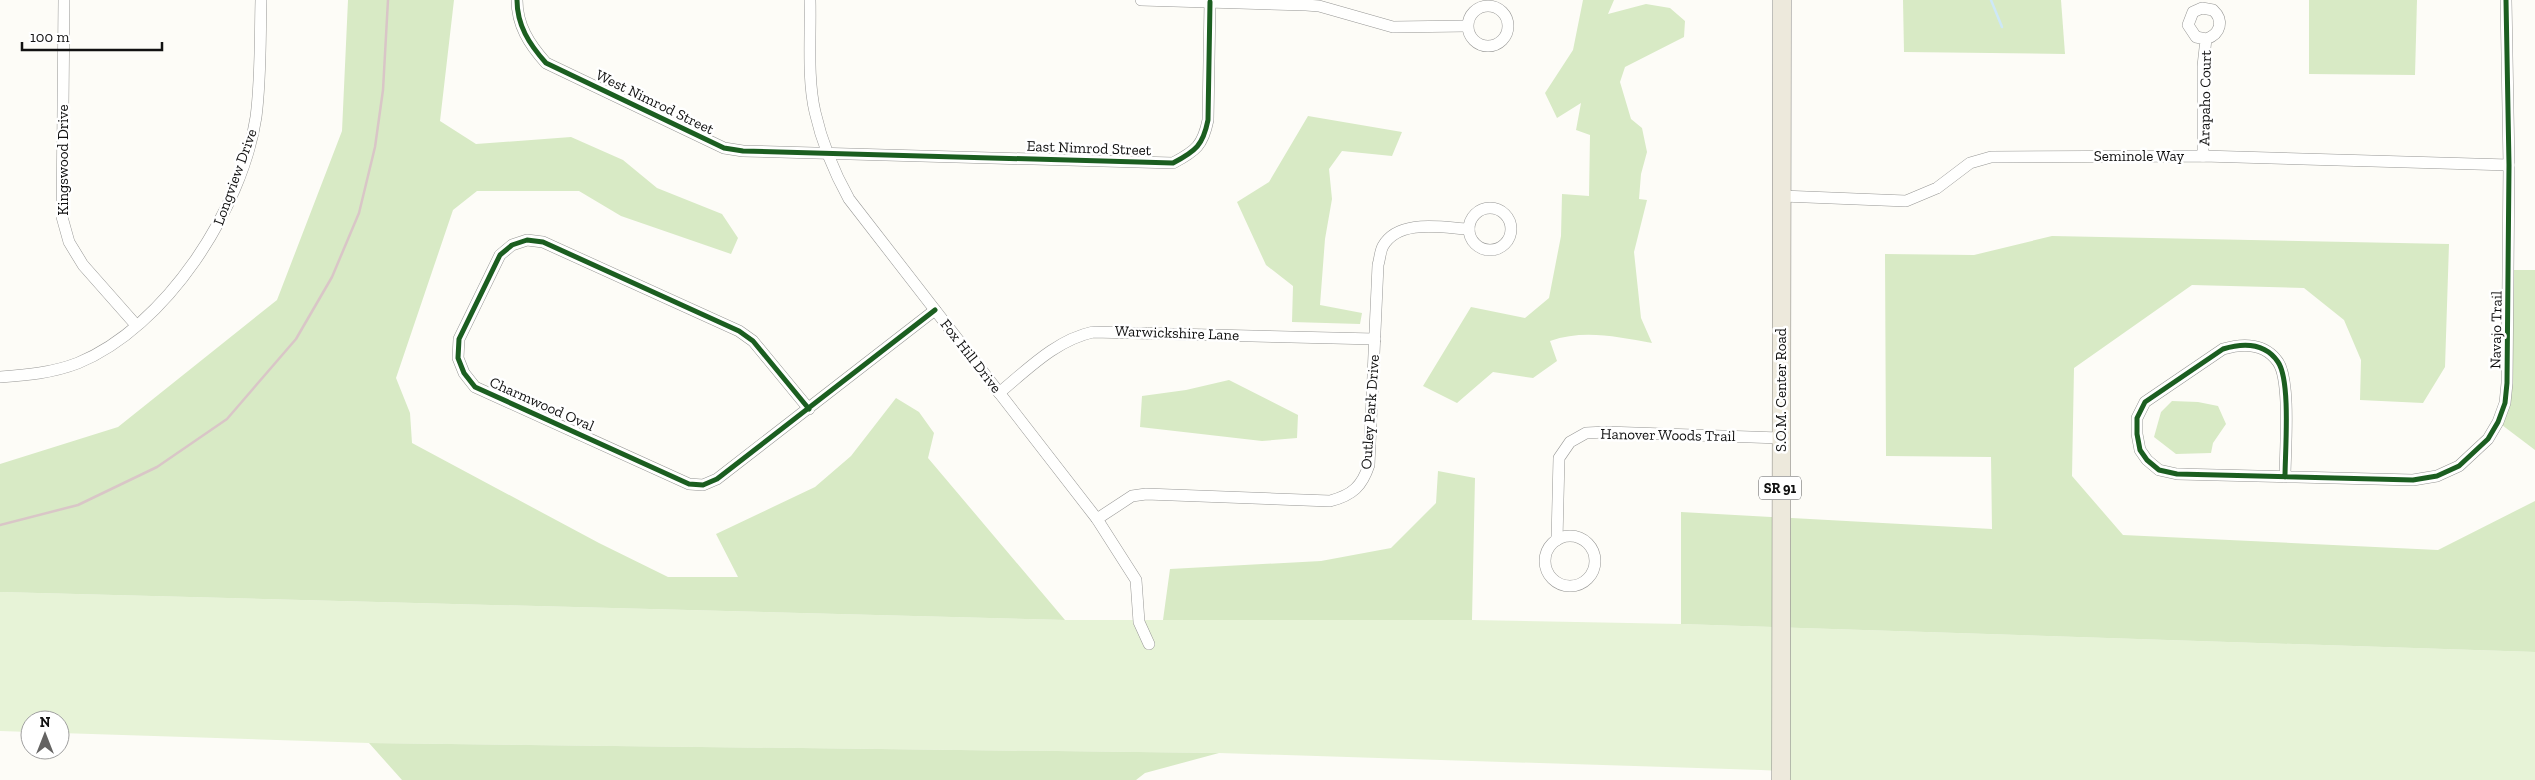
<svg xmlns="http://www.w3.org/2000/svg" width="2535" height="780" font-family="'Zilla Slab',serif">
	<rect width="100%" height="100%" fill="#fdfcf7"/>
	<path fill="#e7f3d7" d="M0 592 1065 620H1472L1681 624 2535 652V780H1781V771L1761 770 1219 753 369 743 60 733V720H30V732L0 731Z"/>
	<g fill="#d8eac5">
		<path d="M348 0H454L440 121 476 144 571 137 623 160 657 188 722 214 738 238 731 254 621 216 579 191H477L453 210 396 378 410 413 412 443 599 543 668 577H738L716 534 815 487 851 456 896 398 919 412 934 433 928 458 1065 620 0 592V464L118 427 277 300 342 131Z"/>
		<path d="M1583 0H1614L1608 14 1646 4 1670 8 1685 21 1684 37 1625 67 1620 82 1631 119 1642 128 1647 152 1641 174 1639 199 1647 200 1634 252 1641 318 1652 343C1617 337 1584 329 1550 341L1557 361 1533 378 1493 372 1457 403 1423 386 1471 307 1525 318 1549 298 1561 236 1562 194 1589 196 1590 135 1576 130 1581 103 1557 118 1545 93 1573 50Z"/>
		<path d="M1903 0H2061L2065 54 1904 52Z"/>
		<path d="M2309 0H2417L2415 75 2309 74Z"/>
		<path d="M1308 116 1402 132 1392 156 1342 151 1329 169 1332 199 1325 239 1320 305 1362 313 1360 324 1292 322 1293 286 1266 265 1237 202 1269 182Z"/>
		<path d="M2052 236 2449 244 2445 367 2423 403 2360 400 2361 360 2344 320 2304 288 2192 285 2074 368 2072 476 2123 535 2438 550 2535 501V652L1681 624V512L1992 529 1991 457 1886 456 1885 254 1974 255Z"/>
		<path d="M2509 270H2535V450L2498 422 2505 403Z"/>
		<path d="M1229 380 1298 415 1297 438 1262 441 1140 427 1142 396 1186 390Z"/>
		<path d="M2172 401 2198 402 2218 406 2226 424 2213 443 2211 453 2176 454 2154 437 2161 412Z"/>
		<path d="M1438 471 1475 478 1472 620H1163L1170 569 1321 561 1391 548 1436 503Z"/>
		<path d="M369 743 1219 753 1145 773 1136 780H402Z"/>
	</g>
	<g fill="none" stroke-linecap="round" stroke-linejoin="round">
		<path stroke="#cde8f7" stroke-width="2.5" d="M1991 0 2002 27"/>
		<g stroke="#979795" stroke-width="12">
			<g id="minor">
				<path d="M64 0 62 217 69 242 83 265 136 325"/>
				<path d="M517 0C517 25 529 44 546 63L724 148 743 151 1173 163C1196 151 1203 145 1208 120L1210 2"/>
				<path d="M810 0C811 37 807 77 815 112 822 143 834 172 849 199L1097 519 1136 580 1139 622 1149 644"/>
				<path d="M1141 0 1306 5 1319 6 1393 27 1467 26"/>
				<circle cx="1488" cy="26" r="20"/>
				<path d="M2203 156V66L2206 39C2221 34 2224 20 2213 10L2202 8 2193 12 2188 25 2196 37 2206 39"/>
				<path d="M1782 196 1906 201 1937 188 1970 163 1991 157 2203 156 2509 165"/>
				<circle cx="1490" cy="229" r="21"/>
				<path d="M0 377C27 375 52 373 78 363 166 327 242 209 256 117 261 79 260 39 261 0"/>
				<path d="M999 393C1028 369 1056 340 1093 332L1375 339"/>
				<path d="M809 409 753 341 739 331 543 242 527 240 512 245 500 255 459 339 458 358 464 373 475 387 689 484 703 485 717 479 935 310"/>
				<path d="M2285 477C2285 452 2291 381 2278 362 2265 343 2243 343 2223 349L2145 402 2137 418V434L2140 450 2147 460 2159 470 2177 474 2413 480 2437 476 2459 466 2488 439 2498 422 2505 403 2507 383 2509 165 2506 0"/>
				<path d="M1097 519 1132 496 1146 494 1330 501C1353 495 1362 486 1369 465L1378 265C1380 259 1380 251 1383 246 1399 218 1444 228 1469 229"/>
				<circle cx="1570" cy="561" r="25"/>
				<path d="M1557 540 1559 458 1570 442 1586 433 1606 432 1780 438"/>
			</g>
		</g>
		<g stroke="#858482" stroke-width="19">
			<path id="primary" d="M1781 780 1782 0"/>
		</g>
		<use href="#minor" stroke="#fffffe" stroke-width="11"/>
		<use href="#primary" stroke="#ede9dc" stroke-width="18"/>
		<path stroke="#d9c6c7" stroke-width="2.5" d="M0 525 78 505 157 467 227 419 296 339 332 277 359 213 375 147 383 90 388 0"/>
		<g stroke="#fff" stroke-width="8">
			<g id="cycleway">
				<path d="M517 0C517 25 529 44 546 63L724 148 743 151 1173 163C1196 151 1203 145 1208 120L1210 2"/>
				<path d="M809 409 753 341 739 331 543 242 527 240 512 245 500 255 459 339 458 358 464 373 475 387 689 484 703 485 717 479 935 310"/>
				<path d="M2285 477C2285 452 2291 381 2278 362 2265 343 2243 343 2223 349L2145 402 2137 418V434L2140 450 2147 460 2159 470 2177 474 2413 480 2437 476 2459 466 2488 439 2498 422 2505 403 2507 383 2509 165 2506 0"/>
			</g>
		</g>
		<use href="#cycleway" stroke="#1b5e20" stroke-width="5"/>
	</g>
	<g text-anchor="middle" stroke-width="5" stroke-linejoin="round" paint-order="stroke">
		<rect fill="#fff" stroke="#585858" stroke-width="1" x="1759" y="476.5" width="42" height="23" rx="4"/>
		<g font-size="14" font-weight="bold" fill="#111">
			<text x="1780" y="493">SR 91</text>
		</g>
		<g font-size="15" fill="#111" stroke="#fff">
			<text transform="translate(2205 98) rotate(-89)" y="5">Arapaho Court</text>
			<text transform="translate(655 102) rotate(26)" y="5">West Nimrod Street</text>
			<text transform="translate(1089 148) rotate(2)" y="5">East Nimrod Street</text>
			<text x="2139" y="161">Seminole Way</text>
			<text transform="translate(63 160) rotate(-90)" y="5">Kingswood Drive</text>
			<text transform="translate(235 177) rotate(-70)" y="5">Longview Drive</text>
			<text transform="translate(2496 330) rotate(-89)" y="5">Navajo Trail</text>
			<text transform="translate(1177 333) rotate(2)" y="5">Warwickshire Lane</text>
			<text transform="translate(971 356) rotate(52)" y="5">Fox Hill Drive</text>
			<text transform="translate(1781 390) rotate(-90)" y="5">S.O.M. Center Road</text>
			<text transform="translate(542 404) rotate(24)" y="5">Charmwood Oval</text>
			<text transform="translate(1370 412) rotate(-86)" y="5">Outley Park Drive</text>
			<text transform="translate(1668 435) rotate(1)" y="5">Hanover Woods Trail</text>
		</g>
	</g>
	<g transform="translate(45 735)"><circle r="24" fill="#ffffff" stroke="#a0a0a0"/>
	<path d="M0-4L9 19L0 12L-9 19Z" fill="#646362"/>
	<text y="-8" font-size="14" font-weight="bold" text-anchor="middle" fill="#111111">N</text>
	</g>
	<path d="M22 42v8h140v-8" fill="none" stroke="#111111" stroke-width="2.5"/>
	<text x="30" y="42" font-size="15" fill="#111111" stroke="#ffffff" stroke-width="4" paint-order="stroke">100 m</text>
</svg>
